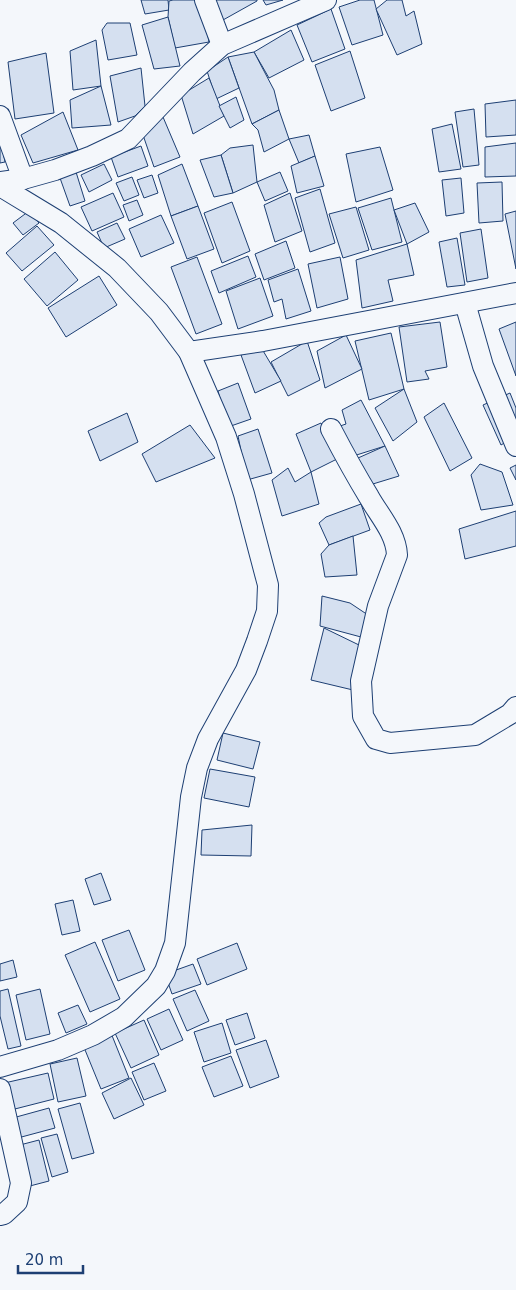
<svg xmlns="http://www.w3.org/2000/svg" width="516" height="1290" font-family="'DejaVu Sans',sans-serif">
	<rect width="100%" height="100%" fill="#f4f7fb"/>
	<g fill="#d5e0f0" stroke="#1d3f73">
		<path d="M141 0H168L169 10 145 14Z"/>
		<path d="M173 0H202L209 42 175 48 168 17 169 1Z"/>
		<path d="M215 0H257V1L223 20Z"/>
		<path d="M263 0H283L266 5Z"/>
		<path d="M360 0H374L383 35 352 45 339 7Z"/>
		<path d="M387 0H402L406 16 414 11 422 44 397 55 376 9Z"/>
		<path d="M331 9 345 49 312 62 297 25Z"/>
		<path d="M168 17 180 66 154 69 142 25Z"/>
		<path d="M107 23H130L137 55 108 60 102 30Z"/>
		<path d="M291 30 304 60 269 78 254 52Z"/>
		<path d="M96 40 101 86 73 90 70 51Z"/>
		<path d="M350 51 365 98 331 111 315 65Z"/>
		<path d="M254 52 274 90 279 110 252 124 228 57Z"/>
		<path d="M46 53 54 113 15 119 8 62Z"/>
		<path d="M228 57 239 88 216 99 207 71Z"/>
		<path d="M141 68 145 106 135 116 118 122 110 76Z"/>
		<path d="M209 78 224 116 193 134 181 95Z"/>
		<path d="M101 86 111 125 72 128 70 100Z"/>
		<path d="M236 97 244 120 230 128 219 106Z"/>
		<path d="M516 100V135L486 137 485 104Z"/>
		<path d="M474 109 479 165 463 167 455 112Z"/>
		<path d="M279 110 289 139 264 152 258 130 252 124Z"/>
		<path d="M63 112 78 150 33 163 21 135Z"/>
		<path d="M163 117 180 157 154 167 143 135Z"/>
		<path d="M452 124 461 169 439 172 432 129Z"/>
		<path d="M309 135 315 156 299 163 289 139Z"/>
		<path d="M0 136 5 162 0 163Z"/>
		<path d="M516 143V176L485 177V147Z"/>
		<path d="M253 145 257 182 233 193 221 155 230 148Z"/>
		<path d="M141 146 148 166 118 177 111 157Z"/>
		<path d="M380 147 393 190 356 202 346 154Z"/>
		<path d="M221 155 233 193 214 197 200 160Z"/>
		<path d="M315 156 324 186 297 193 291 166Z"/>
		<path d="M104 164 112 180 89 192 81 175Z"/>
		<path d="M182 164 198 206 171 216 158 175Z"/>
		<path d="M76 172 85 201 70 206 60 178Z"/>
		<path d="M280 172 288 191 265 201 257 182Z"/>
		<path d="M152 175 158 193 144 198 137 180Z"/>
		<path d="M132 177 139 195 124 201 116 183Z"/>
		<path d="M461 178 464 213 446 216 442 180Z"/>
		<path d="M502 182 503 221 479 223 477 183Z"/>
		<path d="M320 189 335 243 310 252 295 198Z"/>
		<path d="M113 193 124 217 92 231 81 207Z"/>
		<path d="M290 193 302 231 275 242 264 205Z"/>
		<path d="M391 198 402 242 372 250 358 208Z"/>
		<path d="M137 200 143 215 129 221 123 205Z"/>
		<path d="M232 202 250 251 222 263 204 213Z"/>
		<path d="M415 203 429 232 407 244 394 210Z"/>
		<path d="M198 206 214 249 187 259 171 216Z"/>
		<path d="M356 207 369 250 343 258 329 214Z"/>
		<path d="M29 211 39 223 23 235 13 223Z"/>
		<path d="M516 211V269L505 214Z"/>
		<path d="M161 215 174 243 141 257 129 229Z"/>
		<path d="M117 223 125 239 104 248 97 232Z"/>
		<path d="M37 226 54 245 22 271 6 253Z"/>
		<path d="M481 229 488 278 467 282 460 233Z"/>
		<path d="M457 238 465 285 447 287 439 242Z"/>
		<path d="M286 241 295 268 264 280 255 254Z"/>
		<path d="M407 244 414 275 388 280 393 301 362 308 356 260Z"/>
		<path d="M55 252 78 280 47 306 24 279Z"/>
		<path d="M248 256 256 277 219 293 211 271Z"/>
		<path d="M197 257 222 324 196 334 171 267Z"/>
		<path d="M340 257 348 299 317 308 308 264Z"/>
		<path d="M298 269 311 311 286 319 282 299 274 302 268 280Z"/>
		<path d="M99 276 117 305 66 337 48 308Z"/>
		<path d="M260 278 273 316 238 329 226 291Z"/>
		<path d="M440 322 447 367 425 371 429 379 407 382 399 327Z"/>
		<path d="M516 322V376L499 329Z"/>
		<path d="M391 333 404 389 369 400 355 341Z"/>
		<path d="M346 335 362 369 325 388 317 351Z"/>
		<path d="M307 341 320 380 288 396 271 362Z"/>
		<path d="M262 349 281 381 255 393 241 355Z"/>
		<path d="M238 383 251 419 228 427 218 391Z"/>
		<path d="M404 389 417 422 393 441 375 408Z"/>
		<path d="M510 393 516 408V436L501 445 483 405Z"/>
		<path d="M361 400 385 446 347 458 331 429 346 424 342 410Z"/>
		<path d="M444 403 472 458 450 471 424 417Z"/>
		<path d="M127 413 138 442 100 461 88 431Z"/>
		<path d="M321 423 339 458 311 472 296 434Z"/>
		<path d="M190 425 215 458 156 482 142 454Z"/>
		<path d="M258 429 272 473 247 480 238 436Z"/>
		<path d="M385 446 399 476 363 487 358 458Z"/>
		<path d="M480 464 502 472 513 505 481 510 471 475Z"/>
		<path d="M516 465V480L510 468Z"/>
		<path d="M288 468 295 482 311 472 319 504 282 516 272 480Z"/>
		<path d="M361 504 370 530 329 545 319 523 326 517Z"/>
		<path d="M516 511V546L465 559 459 529Z"/>
		<path d="M353 536 357 575 325 577 321 554 329 545Z"/>
		<path d="M322 596 350 603 368 615 361 637 320 626Z"/>
		<path d="M324 628 359 645 353 690 311 680Z"/>
		<path d="M223 733 260 742 253 769 217 760Z"/>
		<path d="M210 769 255 777 249 807 204 798Z"/>
		<path d="M252 825 251 856 201 855 202 830Z"/>
		<path d="M101 873 111 900 94 905 85 879Z"/>
		<path d="M73 900 80 931 62 935 55 904Z"/>
		<path d="M129 930 145 970 118 981 102 940Z"/>
		<path d="M95 942 120 999 90 1012 65 955Z"/>
		<path d="M237 943 247 969 207 985 197 959Z"/>
		<path d="M13 960 17 977 0 981V964Z"/>
		<path d="M193 964 201 984 172 994 165 974Z"/>
		<path d="M8 989 21 1046 8 1049 0 1016V991Z"/>
		<path d="M40 989 50 1034 26 1040 16 995Z"/>
		<path d="M195 990 209 1021 187 1031 173 999Z"/>
		<path d="M78 1005 87 1024 66 1033 58 1013Z"/>
		<path d="M169 1009 183 1040 161 1050 147 1019Z"/>
		<path d="M247 1013 255 1038 235 1045 226 1020Z"/>
		<path d="M144 1020 159 1055 131 1068 115 1033Z"/>
		<path d="M222 1023 231 1053 204 1062 194 1032Z"/>
		<path d="M111 1033 129 1078 101 1089 83 1045Z"/>
		<path d="M266 1040 279 1077 250 1088 236 1050Z"/>
		<path d="M231 1056 243 1086 214 1097 202 1067Z"/>
		<path d="M77 1058 86 1096 58 1102 50 1064Z"/>
		<path d="M154 1063 166 1091 144 1100 132 1072Z"/>
		<path d="M48 1073 54 1099 7 1111 0 1084Z"/>
		<path d="M131 1078 144 1105 114 1119 102 1093Z"/>
		<path d="M80 1103 94 1153 72 1159 58 1109Z"/>
		<path d="M49 1108 55 1128 14 1139 9 1119Z"/>
		<path d="M57 1134 68 1172 52 1177 41 1138Z"/>
		<path d="M39 1140 49 1181 26 1187 16 1146Z"/>
	</g>
	<g fill="none" stroke-linecap="round" stroke-linejoin="round">
		<g stroke="#1d3f73" stroke-width="22">
			<g id="street">
				<path d="M205 0 222 45"/>
				<path d="M0 116 23 179"/>
				<path d="M0 182 23 179 55 170 92 156 128 139 192 72 222 45 326 0"/>
				<path d="M0 186 61 223 117 268 159 312 189 352 226 437 244 494 268 585 267 611 257 641 246 670 208 739 197 768 191 797 175 943 165 971 156 986 124 1017 93 1035 58 1050 0 1067"/>
				<path d="M465 303 483 366 516 446"/>
				<path d="M189 352 263 341 516 293"/>
				<path d="M331 429C343 452 355 474 369 497 379 515 396 533 397 555L378 606 361 681 363 716 376 739 390 743 475 735 510 714 516 707"/>
				<path d="M0 1089 21 1183 17 1202 4 1214 0 1215"/>
			</g>
		</g>
		<use href="#street" stroke="#f4f7fb" stroke-width="20"/>
	</g>
	<path d="M18 1265v8h65v-8" fill="none" stroke="#1d3f73" stroke-width="2.5"/>
	<text x="25" y="1265" font-size="15" fill="#1d3f73" stroke="#f4f7fb" stroke-width="4" paint-order="stroke">20 m</text>
</svg>
